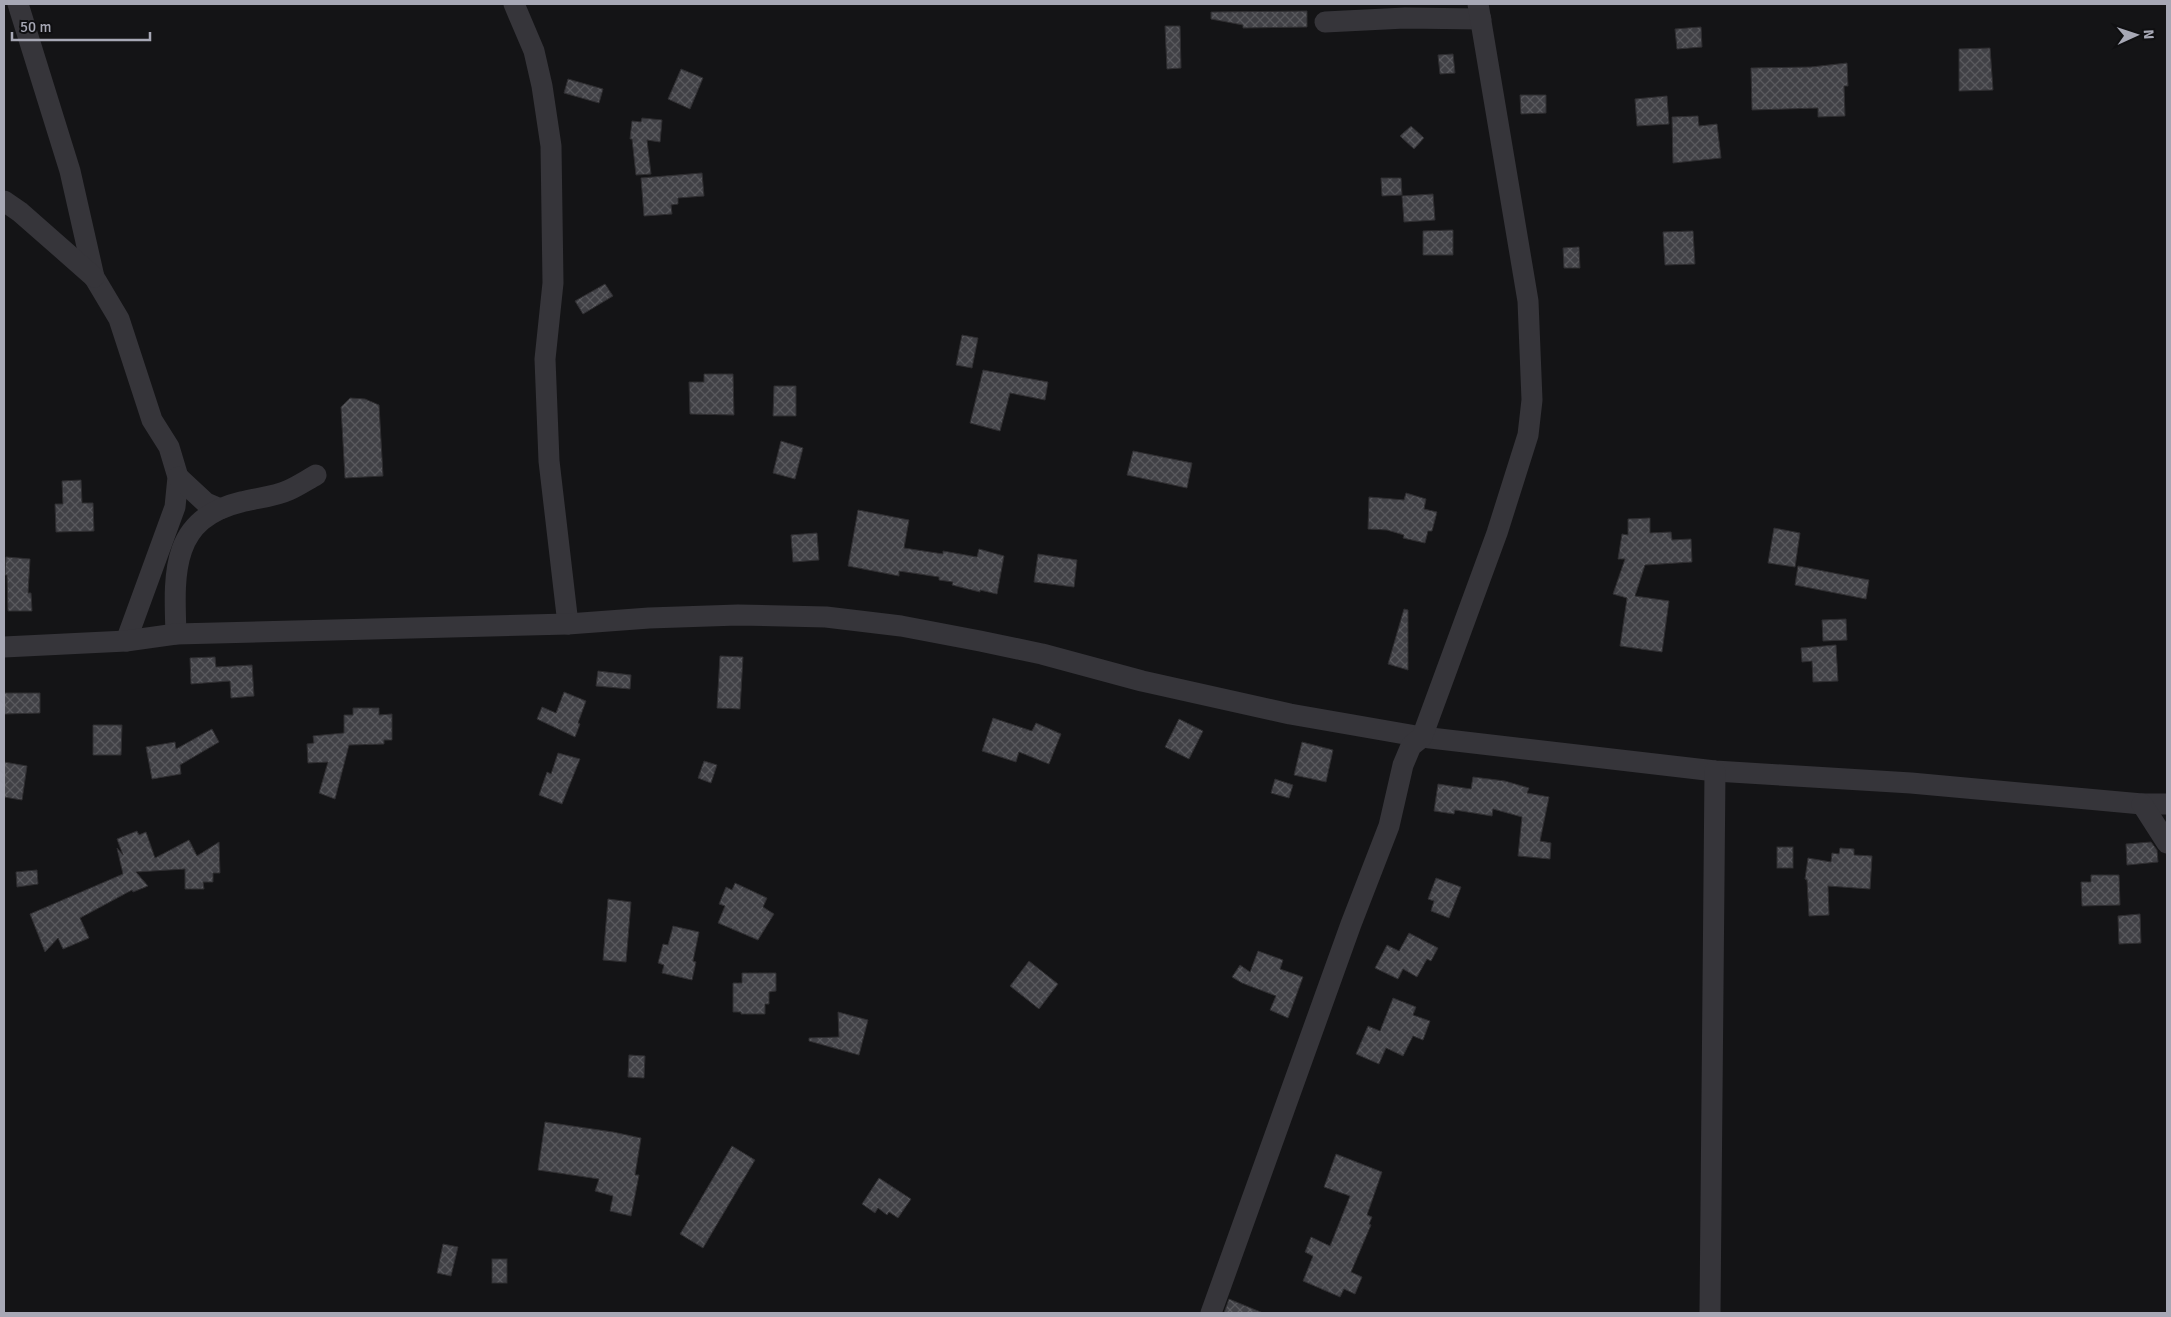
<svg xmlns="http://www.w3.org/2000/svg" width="2171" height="1317" font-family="Signika,sans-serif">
	<defs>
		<pattern id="building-cross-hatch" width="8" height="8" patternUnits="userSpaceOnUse" patternTransform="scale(1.25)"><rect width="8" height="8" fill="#414146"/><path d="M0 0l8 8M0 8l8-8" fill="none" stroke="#5a5a5e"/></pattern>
	</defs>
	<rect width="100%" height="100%" fill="#141416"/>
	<g fill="url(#building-cross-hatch)" stroke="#2f2e31">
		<path d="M1307 11V27L1243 28V25L1211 19V12Z"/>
		<path d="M1165 26H1180L1181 68 1167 69Z"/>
		<path d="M1701 27 1702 47 1677 49 1675 29Z"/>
		<path d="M1990 48 1993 90 1959 91V49Z"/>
		<path d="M1453 54 1455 73 1440 74 1438 55Z"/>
		<path d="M1847 63 1848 86H1844L1845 116 1818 117V108L1752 110 1751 68 1811 67Z"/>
		<path d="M681 69 703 78 690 109 668 99Z"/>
		<path d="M568 79 603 89 599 103 564 93Z"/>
		<path d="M1520 95H1546V113L1521 114Z"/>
		<path d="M1667 96 1669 124 1637 126 1635 99Z"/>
		<path d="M1698 116 1699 126 1717 124 1721 158 1673 163 1672 117Z"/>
		<path d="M642 118 662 120 660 142 647 140 651 174 636 175 632 139H630L632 121 641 122Z"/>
		<path d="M1411 126 1424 138 1414 149 1400 136Z"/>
		<path d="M702 173 704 196 678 198V204L671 205 672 214 644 216 641 178Z"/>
		<path d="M1381 178H1401L1402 195 1382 196Z"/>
		<path d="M1433 194 1435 220 1404 222 1402 196Z"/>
		<path d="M1453 230V255H1423V231Z"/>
		<path d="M1693 231 1695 264 1665 265 1663 232Z"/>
		<path d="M1579 247 1580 268H1564L1563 248Z"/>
		<path d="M605 284 613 296 583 314 575 301Z"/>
		<path d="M962 335 978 338 972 368 956 365Z"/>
		<path d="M983 370 1048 382 1045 400 1010 393 1000 431 970 423Z"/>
		<path d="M704 374H733L734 415 690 414 689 382H704Z"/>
		<path d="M774 386H796V416H773Z"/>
		<path d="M350 398 365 399 379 405 383 476 345 478 341 407Z"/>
		<path d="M781 441 803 448 795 479 773 473Z"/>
		<path d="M1133 451 1192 463 1187 488 1127 475Z"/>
		<path d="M81 480 82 503H93L94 531 56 532 55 504H63L62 481Z"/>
		<path d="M1406 493 1426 499 1424 509 1437 512 1432 531H1428L1425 543 1403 538 1404 535 1387 530 1368 529 1369 497 1404 500Z"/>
		<path d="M858 510 909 520 904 548 943 554V551L977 557 979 549 1004 556 997 594 980 590V592L952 585 953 582 939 580V577L899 571V576L848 566Z"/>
		<path d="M1650 518V533L1671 532 1672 540 1691 539 1692 562 1645 565 1635 596 1669 601 1662 652 1620 646 1627 598 1613 594 1625 559H1618L1622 534 1628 535V519Z"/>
		<path d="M1774 528 1800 533 1795 567 1768 563Z"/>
		<path d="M817 533 819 560 793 562 791 535Z"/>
		<path d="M1038 554 1077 560 1074 587 1034 582Z"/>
		<path d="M6 557 30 559 28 593H31L32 611H8L7 575H5Z"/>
		<path d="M1798 566 1869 580 1866 599 1795 585Z"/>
		<path d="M1404 609 1408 610V670L1388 664Z"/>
		<path d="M1846 619 1847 640 1823 641 1822 620Z"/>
		<path d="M1836 645 1838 681 1813 682 1812 661 1802 662 1801 648Z"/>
		<path d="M720 656 743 657 740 709 717 708Z"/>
		<path d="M215 657 216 667 252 665 254 696 231 698 230 681 191 684 190 658Z"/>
		<path d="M598 671 631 675 630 689 596 686Z"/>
		<path d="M564 692 586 701 578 723 580 724 575 737 537 719 542 707 556 713Z"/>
		<path d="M4 693H40V713L4 714Z"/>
		<path d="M353 708H379V715L392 714V740H384V744L349 745 335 799 319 793 328 762 308 763 307 744 314 743 313 736 344 733V715H353Z"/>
		<path d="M993 718 1032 731 1036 723 1061 734 1049 764 1019 752 1016 762 982 751Z"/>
		<path d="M1179 719 1203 731 1189 759 1165 747Z"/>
		<path d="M93 725H122L121 755H93Z"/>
		<path d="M212 729 219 742 180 765 181 774 152 779 146 747 175 742 176 749Z"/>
		<path d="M1302 742 1333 750 1326 782 1294 775Z"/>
		<path d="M558 753 580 759 562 804 539 795 547 772 551 774Z"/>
		<path d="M704 761 717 765 711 783 698 778Z"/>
		<path d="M4 762 27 766 22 800 4 797Z"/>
		<path d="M1473 777 1505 781 1529 788 1527 793 1549 797 1540 841 1551 843 1550 859 1518 856 1522 817 1493 809 1492 816 1455 810 1454 814 1434 811 1438 784 1471 789Z"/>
		<path d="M1275 779 1293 785 1289 798 1271 793Z"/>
		<path d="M137 831 139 835 146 832 155 858 189 840 197 856 219 842 220 873H213V882H203L204 889H185V869L136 872 148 886 133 892 132 890 80 918 89 938 63 949 58 938 45 952 30 914 123 874 117 848 123 855 117 839Z"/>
		<path d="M2151 842 2157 850 2158 862 2127 865 2126 844Z"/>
		<rect x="1777" y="847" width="16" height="21"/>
		<path d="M1840 848 1854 849V855L1872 856 1870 889 1828 886 1829 915 1809 916 1807 880 1805 879 1808 858 1831 862 1832 853 1839 854Z"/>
		<path d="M37 870 38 884 17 887 16 872Z"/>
		<path d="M2091 875H2119L2120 905 2082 906 2081 882H2091Z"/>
		<path d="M1436 878 1461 887 1449 918 1431 911 1434 901 1428 899Z"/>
		<path d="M735 883 767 898 763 907 774 914 758 940 718 923 725 906 719 904 726 887 732 890Z"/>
		<path d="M608 899 631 902 626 962 603 960Z"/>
		<path d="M2140 914 2141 943 2119 944 2118 916Z"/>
		<path d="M673 926 699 932 693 961 696 962 692 980 662 973 664 965 658 963 663 944 668 945Z"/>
		<path d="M1409 933 1438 948 1431 961 1427 959 1417 977 1403 969 1398 979 1375 968 1387 945 1399 951Z"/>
		<path d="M1258 951 1283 960 1280 969 1303 977 1288 1018 1270 1010 1276 996 1242 983 1232 977 1240 965 1250 972Z"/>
		<path d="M1029 961 1058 984 1039 1009 1010 986Z"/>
		<path d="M742 973H776V991L769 992V1004H765V1014H741V1012H733V983H742Z"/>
		<path d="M1393 998 1416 1007 1413 1015 1430 1021 1423 1040 1413 1036 1403 1056 1386 1048 1379 1064 1356 1054 1368 1026 1380 1031Z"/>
		<path d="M838 1012 868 1020 859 1055 809 1041V1038L839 1037Z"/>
		<path d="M629 1055 645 1056 644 1078 628 1077Z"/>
		<path d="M545 1122 613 1132 641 1138 635 1175H639L631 1216 610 1211 613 1196 595 1191 599 1179 538 1170Z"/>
		<path d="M732 1146 755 1160 703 1248 680 1234Z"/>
		<path d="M1336 1154 1382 1172 1367 1215 1372 1217 1369 1224 1371 1225 1351 1272 1362 1277 1355 1294 1344 1289 1340 1297 1303 1281 1313 1256 1305 1252 1311 1237 1330 1246 1350 1196 1324 1187Z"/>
		<path d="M879 1178 911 1199 898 1218 889 1212 887 1215 878 1208 875 1213 862 1204Z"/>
		<path d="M443 1244 458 1247 451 1276 437 1273Z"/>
		<rect x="492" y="1259" width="15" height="24"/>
		<path d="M1229 1299 1263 1313H1224Z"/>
	</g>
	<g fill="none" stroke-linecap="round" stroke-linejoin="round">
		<g stroke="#36353a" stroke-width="21">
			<path d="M18 4 70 171 94 277 119 319 152 420 169 447 178 477 175 507 126 641"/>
			<path d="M514 4 534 51 542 86 551 146 553 283 545 359 549 461 568 624"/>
			<path d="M1325 22 1405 18 1481 19"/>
			<path d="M4 201 20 212 94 277"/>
			<path d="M178 477 206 503 220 509"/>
			<path d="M176 634C174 574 170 519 241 502 256 498 274 497 289 490 298 486 307 480 316 475"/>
			<path d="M4 647 126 641 176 634 568 624 649 618 738 615 826 617 901 626 980 641 1042 654 1142 681 1290 714 1422 737 1715 771 1911 783 2142 804H2167"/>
			<path d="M2142 804 2167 843"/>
			<path d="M1211 1313 1351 924 1389 826 1403 765 1411 746 1422 737 1497 533 1528 435 1532 400 1528 301 1478 4"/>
			<path d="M1710 1313 1715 771"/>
		</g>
	</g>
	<rect width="2171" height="1317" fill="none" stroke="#a7a8b5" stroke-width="10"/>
	<g transform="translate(2136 35) rotate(87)" stroke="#0f0f11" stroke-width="4" paint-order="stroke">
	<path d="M0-4L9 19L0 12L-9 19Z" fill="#a7a8b5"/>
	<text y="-8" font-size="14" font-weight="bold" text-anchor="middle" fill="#a7a8b5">N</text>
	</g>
	<path d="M12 32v8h138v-8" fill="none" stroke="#a7a8b5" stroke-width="2.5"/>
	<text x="20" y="32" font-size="15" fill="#a7a8b5" stroke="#0f0f11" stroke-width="4" paint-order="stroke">50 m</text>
</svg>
